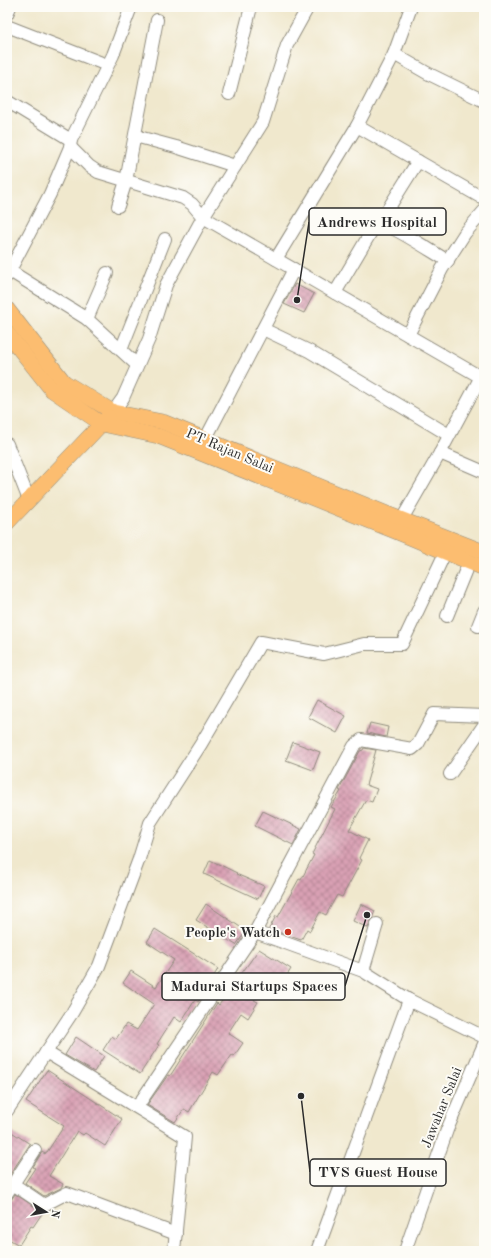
<svg xmlns="http://www.w3.org/2000/svg" width="491" height="1258" font-family="'Old Standard TT',serif">
	<defs>
		<pattern id="building-cross-hatch" width="8" height="8" patternUnits="userSpaceOnUse"><rect width="8" height="8" fill="#d9a0b4"/><path d="M0 0l8 8M0 8l8-8" fill="none" stroke="#b08393"/></pattern>
	</defs>
	<rect width="100%" height="100%" fill="#fdfcf7"/>
	<filter id="ink" filterUnits="userSpaceOnUse"><feTurbulence type="fractalNoise" baseFrequency=".025" numOctaves="2"/><feDisplacementMap in="SourceGraphic" scale="8" xChannelSelector="R" yChannelSelector="G"/><feConvolveMatrix kernelMatrix="1 2 1 2 8 2 1 2 1" color-interpolation-filters="sRGB"/></filter>
	<filter id="wash" filterUnits="userSpaceOnUse"><feTurbulence type="fractalNoise" baseFrequency=".012" numOctaves="4" result="noise"/><feDisplacementMap in="SourceGraphic" scale="16" xChannelSelector="R" yChannelSelector="G"/><feGaussianBlur stdDeviation="0.9" result="paint"/><feColorMatrix in="noise" values="0 0 0 0 0 0 0 0 0 0 0 0 0 0 0 0 0 1.4 0 .05"/><feComposite in="paint" operator="in"/></filter>
	<g filter="url(#wash)">
		<rect width="100%" height="100%" fill="#f0e8cd"/>
		<g id="blocks">
			<g fill="url(#building-cross-hatch)">
				<path d="M295 284 314 294 304 313 284 304Z"/>
				<path d="M317 700 346 716 337 733 308 717Z"/>
				<path d="M370 723 388 727 386 737 367 733Z"/>
				<path d="M293 742 320 752 313 770 286 760Z"/>
				<path d="M364 748 376 750 366 785 377 789 372 802 366 800 349 830 368 840 359 858 362 860 342 897 337 895 326 915 320 912 310 931 307 929 301 940 269 929 276 916 278 917 299 879 301 880 314 855 312 854 335 809 331 807 341 791 339 790 360 751 363 750Z"/>
				<path d="M263 811 301 829 293 845 255 826Z"/>
				<path d="M210 860 237 873 236 874 264 886 258 899 204 874Z"/>
				<path d="M206 904 246 931 236 945 196 920Z"/>
				<path d="M361 904 375 911 368 928 353 921Z"/>
				<path d="M155 929 218 969 198 1002 195 1000 181 1022 174 1017 157 1044 159 1045 140 1074 103 1050 112 1036 116 1039 126 1024 137 1030 154 1004 123 983 131 971 156 987 174 960 147 942Z"/>
				<path d="M259 949 291 969 280 986 268 978 254 1000 258 1002 248 1018 241 1013 228 1033 243 1043 234 1056 232 1055 218 1075 213 1072 189 1112 184 1109 175 1122 147 1105 168 1075 170 1076 217 1003 219 1005Z"/>
				<path d="M76 1037 104 1056 94 1072 65 1055Z"/>
				<path d="M47 1070 122 1119 105 1146 85 1133 83 1135 77 1131 49 1176 63 1184 61 1188 44 1196 25 1183 35 1168 33 1167 42 1152 45 1154 46 1152H47L64 1126 26 1102Z"/>
				<path d="M7 1129 30 1144 7 1179Z"/>
				<path d="M15 1194 43 1212 33 1227 31 1226 19 1245 7 1238V1200H11Z"/>
			</g>
		</g>
	</g>
	<g filter="url(#ink)">
		<use href="#blocks" fill-opacity="0" stroke="#8e8a7c" stroke-width="1"/>
		<g fill="none" stroke-linecap="round" stroke-linejoin="round">
			<g stroke="#8e8a7c" stroke-width="14">
				<g id="minor">
					<path d="M7 14 10 7"/>
					<path d="M7 26 107 65"/>
					<path d="M394 54 427 73 484 101"/>
					<path d="M229 94 251 7"/>
					<path d="M7 101 71 140"/>
					<path d="M357 126 484 199"/>
					<path d="M135 136 176 147 235 166"/>
					<path d="M70 147 89 166 98 172 183 198 192 204 203 217 484 379"/>
					<path d="M118 206 126 181 157 20"/>
					<path d="M378 225 418 161"/>
					<path d="M276 259 357 126 394 54 411 7"/>
					<path d="M10 271 87 319 137 365"/>
					<path d="M7 276 50 194 70 147 71 140 113 55 131 7"/>
					<path d="M335 293 371 232C373 230 375 226 378 225 387 221 437 255 448 261"/>
					<path d="M87 319 107 273"/>
					<path d="M263 329 309 351 449 435"/>
					<path d="M408 335 442 269 465 233 484 211"/>
					<path d="M121 350 165 239"/>
					<path d="M113 412 123 398 149 339 166 285 203 217 263 122 287 45 308 7"/>
					<path d="M205 440 294 269"/>
					<path d="M7 444 29 500"/>
					<path d="M440 453 484 472"/>
					<path d="M398 526 440 453 484 371"/>
					<path d="M447 616 469 562"/>
					<path d="M478 626 484 611"/>
					<path d="M450 774 484 725"/>
					<path d="M255 932 363 971 409 1000 484 1037"/>
					<path d="M363 971 377 924"/>
					<path d="M46 1052 185 1137 174 1251"/>
					<path d="M137 1107 255 932 354 746 361 740 412 749 418 744 434 714 484 716"/>
					<path d="M7 1111 72 1013 99 966 139 859 150 823 201 744 261 642 324 654 364 644H402L445 553"/>
					<path d="M13 1184 35 1150"/>
					<path d="M7 1193 13 1184 44 1205 67 1193 176 1234"/>
					<path d="M317 1251 409 1000"/>
					<path d="M405 1251 447 1130 484 1044"/>
				</g>
			</g>
			<g stroke="#8e8a7c" stroke-width="16">
				<g id="major">
					<path d="M7 309 64 382 113 412 163 422 387 514 484 552"/>
					<path d="M7 333 52 390 102 424 158 436 395 531 484 568"/>
					<path d="M7 523 108 417"/>
				</g>
			</g>
			<use href="#minor" stroke="#fff" stroke-width="12"/>
			<use href="#major" stroke="#fcbd6f" stroke-width="15"/>
		</g>
	</g>
	<circle fill="#c8321e" stroke="#fdfcf7" stroke-width="1.5" cx="288" cy="932" r="4"/>
	<g text-anchor="middle" stroke-width="4" stroke-linejoin="round" paint-order="stroke">
		<g font-size="14" fill="#2b2b2b" stroke="#fdfcf7">
			<text transform="translate(230 450) rotate(23)" y="5">PT Rajan Salai</text>
			<text transform="translate(441 1107) rotate(-68)" y="5">Jawahar Salai</text>
		</g>
		<g font-size="14" font-weight="bold" fill="#2b2b2b" stroke="#fdfcf7" text-anchor="end">
			<text x="280" y="937">People's Watch</text>
		</g>
	</g>
	<path fill="none" stroke="#2b2b2b" stroke-width="1.5" d="M297 300L309 222M367 915L345 986M301 1096L310 1172"/>
	<g fill="#2b2b2b" stroke="#fdfcf7" stroke-width="1.5">
		<circle cx="297" cy="300" r="4"/>
		<circle cx="367" cy="915" r="4"/>
		<circle cx="301" cy="1096" r="4"/>
	</g>
	<g fill="#fdfcf7" stroke="#2b2b2b" stroke-width="1.5">
		<rect x="309" y="208" width="137" height="27" rx="4"/>
		<rect x="162" y="973" width="183" height="27" rx="4"/>
		<rect x="310" y="1159" width="136" height="27" rx="4"/>
	</g>
	<g font-size="15" text-anchor="middle" font-weight="bold" fill="#2b2b2b">
		<text x="377" y="227">Andrews Hospital</text>
		<text x="254" y="991">Madurai Startups Spaces</text>
		<text x="378" y="1177">TVS Guest House</text>
	</g>
	<rect width="491" height="1258" fill="none" stroke="#fdfcf7" stroke-width="24"/>
	<g transform="translate(46 1212) rotate(101)" stroke="#fdfcf7" stroke-width="3" paint-order="stroke">
	<path d="M0-3L7 15L0 10L-7 15Z" fill="#2b2b2b"/>
	<text y="-6" font-size="11" font-weight="bold" text-anchor="middle" fill="#2b2b2b">N</text>
	</g>
</svg>
